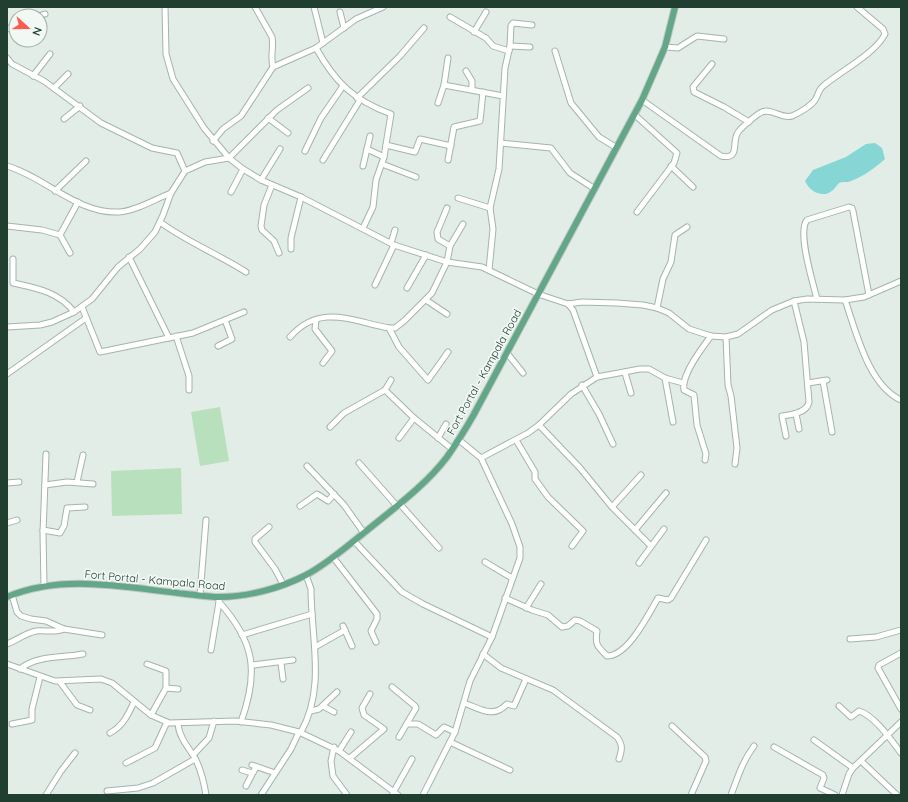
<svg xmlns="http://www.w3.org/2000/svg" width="908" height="802" font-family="Quicksand,sans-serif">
	<rect width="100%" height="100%" fill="#e1ede6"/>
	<g fill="#b9e0bc">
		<path d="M220 407 229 461 200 466 191 412Z"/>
		<path d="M181 468 182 514 112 516 111 471Z"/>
	</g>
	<path fill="#85d6d4" d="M875 143 882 148 885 159C875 168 864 176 851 181 847 183 842 181 839 183 837 185 835 188 833 190 823 199 810 192 805 181L813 170 846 157 866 144Z"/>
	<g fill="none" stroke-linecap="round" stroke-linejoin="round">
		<g stroke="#a3b5ac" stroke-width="7">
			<g id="minor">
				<path d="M165 7 166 54 173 79 204 128 229 158 243 169 261 180 301 197 394 245 447 262 482 267 538 294 568 304 582 302 617 303 643 305 657 308 669 313 689 329 711 336 726 337 738 334 772 310 794 301 807 299 845 300 864 297 901 281"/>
				<path d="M255 7 272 37C274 47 270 56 273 67"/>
				<path d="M314 7 323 43"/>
				<path d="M340 12 344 28"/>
				<path d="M39 16 45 14"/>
				<path d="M450 17 486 38 493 46 509 51"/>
				<path d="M7 29 16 25"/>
				<path d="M474 32 486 12"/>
				<path d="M510 46 530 47"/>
				<path d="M665 47 678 48 697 36 724 39"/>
				<path d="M316 48C335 82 353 100 391 114L384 157 376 180 373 207 363 228"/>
				<path d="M555 51 571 103 599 137 617 148"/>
				<path d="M7 58 12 64 44 81 101 123 152 148 177 153 185 171"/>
				<path d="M712 64 693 87 694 92 724 107 749 122"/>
				<path d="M466 71 472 81V90"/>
				<path d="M33 76 50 54"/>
				<path d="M444 85 503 96"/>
				<path d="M54 88 68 74"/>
				<path d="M357 98 400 56 424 28"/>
				<path d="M642 100 721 156C740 160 732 144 737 134 739 129 757 114 762 112 772 108 781 119 792 116 799 113 811 106 815 100 818 96 818 91 822 87 839 72 875 54 885 34L883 29 857 7"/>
				<path d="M438 103 444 85 448 58"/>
				<path d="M635 115 677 153 674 163 637 212"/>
				<path d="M268 118 288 133"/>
				<path d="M64 119 80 106"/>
				<path d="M213 141 223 129 241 116 273 67 316 48 356 19 383 7"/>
				<path d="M501 143 551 148 570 173 595 189"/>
				<path d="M386 145 415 152 420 139 451 146"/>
				<path d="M367 149 384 157"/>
				<path d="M305 151 321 118 343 86"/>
				<path d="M323 160 360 100"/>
				<path d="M448 160 454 127 480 121 483 92"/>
				<path d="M382 164 416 177"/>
				<path d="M7 166C45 177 77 214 119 212 136 211 155 199 171 193"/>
				<path d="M363 166 370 136"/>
				<path d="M671 166 693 187"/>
				<path d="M261 180 280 149"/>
				<path d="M272 185 264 205 261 226 262 230 274 241 279 253"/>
				<path d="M55 191 86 161"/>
				<path d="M231 192 243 169"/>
				<path d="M458 198 490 208"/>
				<path d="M447 208 437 232 438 239 450 246"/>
				<path d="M160 222C187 242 218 254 246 272"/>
				<path d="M7 226 42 230 60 235 78 202"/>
				<path d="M60 235 70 253"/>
				<path d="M391 243 395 230"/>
				<path d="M291 249V238L301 197"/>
				<path d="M129 257 169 338"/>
				<path d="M13 259V283C36 288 59 292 74 312"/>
				<path d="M489 270 493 229 490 208 499 169 505 68 510 46 511 26 513 23 532 25"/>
				<path d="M375 285 394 245"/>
				<path d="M407 288 426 255"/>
				<path d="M817 299C813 283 797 232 807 220L849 207 852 208 853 211 869 295"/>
				<path d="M426 300 447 314"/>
				<path d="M845 300C856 331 868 385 901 400"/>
				<path d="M568 304 573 310 597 377"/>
				<path d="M82 307 100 352 193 333 244 312"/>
				<path d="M657 308 663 279 671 262 675 235 687 227"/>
				<path d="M316 320 315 329 332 351 323 363"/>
				<path d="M7 327 40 325 52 322 74 312 92 299 118 267 140 249 155 232 163 215 171 193 185 171 205 162 229 158 277 110 308 88"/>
				<path d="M389 328 399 347 428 380 448 352"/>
				<path d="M176 336 189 376V390"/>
				<path d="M290 337C320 303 351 321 389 328H395L404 321 432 293 447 262 450 246 463 224"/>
				<path d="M726 337 728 385 731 396 737 448 735 464"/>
				<path d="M218 346 232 339 225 320"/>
				<path d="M507 353 523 373"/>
				<path d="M625 373 631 393"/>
				<path d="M7 374 86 318"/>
				<path d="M665 378 673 422"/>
				<path d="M823 381 832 432"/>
				<path d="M808 383 827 380"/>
				<path d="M582 385 599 414 613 444"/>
				<path d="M385 390 414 418 452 449"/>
				<path d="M796 414 799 429"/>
				<path d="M539 425 580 468 612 507 651 546"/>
				<path d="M330 427 344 413 385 390 391 380"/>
				<path d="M786 436 782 416C791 415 807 413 809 402L804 342 794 301"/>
				<path d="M399 438 414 418"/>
				<path d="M438 438 446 424"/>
				<path d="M459 440 481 458 528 433 539 425 571 394 597 377 640 369H649L665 378 683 383"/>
				<path d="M516 440 535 472V479L548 497 583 531 572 546"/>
				<path d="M705 460 706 454 697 425 694 395 684 390C681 375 702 348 711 336"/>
				<path d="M359 463 397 506"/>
				<path d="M307 466 344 505 364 533"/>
				<path d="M77 482 83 455"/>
				<path d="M7 483 19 482"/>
				<path d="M45 485 67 482 93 484"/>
				<path d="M400 504 439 548"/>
				<path d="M300 506 317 494 328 501 334 494"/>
				<path d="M612 507 641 475"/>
				<path d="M7 523 17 520"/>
				<path d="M269 527 255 539V542L275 569 283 584"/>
				<path d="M43 530 60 533 64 526 67 508 85 507"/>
				<path d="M635 530 666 493"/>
				<path d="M354 541 402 592 423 604 492 637"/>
				<path d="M333 557 377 614V619L371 631 376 642"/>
				<path d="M485 562 512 578"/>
				<path d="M639 563 664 529"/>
				<path d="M44 586 43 533 46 454"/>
				<path d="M12 595 17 612 21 616 31 619 46 621 64 629 102 635"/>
				<path d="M200 595 206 520"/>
				<path d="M219 597V602C255 642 259 672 241 722"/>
				<path d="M505 598 532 610 548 615 562 627 568 626 575 620 580 621 597 631C595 645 597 646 607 656 628 656 648 615 658 598L668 600 671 598 706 540"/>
				<path d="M526 608 541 584"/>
				<path d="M343 626 352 646"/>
				<path d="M242 635 312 614"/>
				<path d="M850 639 876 637 901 630"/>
				<path d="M7 644C17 640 26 633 36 631 46 630 55 633 64 629"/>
				<path d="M315 647 345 630"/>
				<path d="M211 650 219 602"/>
				<path d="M901 653 879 665 878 668 901 709"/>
				<path d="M483 654 501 668 553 690 617 737C623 745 622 750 619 759"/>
				<path d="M281 663 283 679"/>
				<path d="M7 664 55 681 101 679 112 683 151 715 169 723 235 721 271 725 299 732 339 751 398 795"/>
				<path d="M147 664 166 671V688L151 715"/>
				<path d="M253 665 293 660"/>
				<path d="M20 669C37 655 63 658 83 654"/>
				<path d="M60 682 77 705 90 710"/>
				<path d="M392 687 415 706 416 708 399 737"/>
				<path d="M166 688 178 689"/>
				<path d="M464 703C481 709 493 719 507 704L514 706 526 679"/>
				<path d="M323 706 334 712"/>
				<path d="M839 706 851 717 859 711C875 716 891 740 901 753"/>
				<path d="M311 711 319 709 337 692"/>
				<path d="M12 724 32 720V709L40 677"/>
				<path d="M178 724C179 737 188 747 195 758 201 770 204 782 206 795"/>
				<path d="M407 724H418L436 735 444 727 455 732"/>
				<path d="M672 726 705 757 706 761 691 795"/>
				<path d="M301 732C326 687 311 638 311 589L306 575"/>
				<path d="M110 733C123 726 128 715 134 702"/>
				<path d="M814 740 853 768"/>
				<path d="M450 742 510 770"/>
				<path d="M334 747 331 761 333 776 347 795"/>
				<path d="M774 747 823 775 824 778 820 788 835 795"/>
				<path d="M339 751 351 732"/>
				<path d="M193 755 209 738 214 721"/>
				<path d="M350 758 384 729 364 715 362 708 370 694"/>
				<path d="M861 761 897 795"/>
				<path d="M126 763 155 748 167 722"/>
				<path d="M252 765 275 773"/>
				<path d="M242 770 252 773"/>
				<path d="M246 786 256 767"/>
				<path d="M107 791 138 788 153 783 195 759"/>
				<path d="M393 793 412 759"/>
				<path d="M46 795 61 771 75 753"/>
				<path d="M261 795 291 749 299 732"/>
				<path d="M423 795 455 732 470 681 492 637 520 558V547L512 524 481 458"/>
				<path d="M731 795C738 777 742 762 754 746"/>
				<path d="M842 795 849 774 853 768 901 722"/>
			</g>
		</g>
		<g stroke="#c1c9c5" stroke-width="8">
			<path id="major" d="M7 597C64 573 127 588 186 594 197 595 208 597 219 597 248 597 281 588 306 575 327 564 346 547 365 532 393 509 425 486 447 457 456 444 465 430 473 416L642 100 665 47 675 7"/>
		</g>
		<use href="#minor" stroke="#fff" stroke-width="5"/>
		<use href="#major" stroke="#63a688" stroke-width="6"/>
	</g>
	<g text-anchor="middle" stroke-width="3.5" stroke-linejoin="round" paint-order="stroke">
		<g font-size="11" fill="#203f31" stroke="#f2f9f4">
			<text transform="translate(484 372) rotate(-61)" y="4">Fort Portal - Kampala Road</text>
			<text transform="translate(155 580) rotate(5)" y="4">Fort Portal - Kampala Road</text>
		</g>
	</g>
	<rect width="908" height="802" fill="none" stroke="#203f31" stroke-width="16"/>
	<g transform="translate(28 28) rotate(111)"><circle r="19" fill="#f2f9f4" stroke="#9eafa6"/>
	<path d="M0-3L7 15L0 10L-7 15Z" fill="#fc5b50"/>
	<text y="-6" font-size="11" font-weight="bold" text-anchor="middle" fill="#203f31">N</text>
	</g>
</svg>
